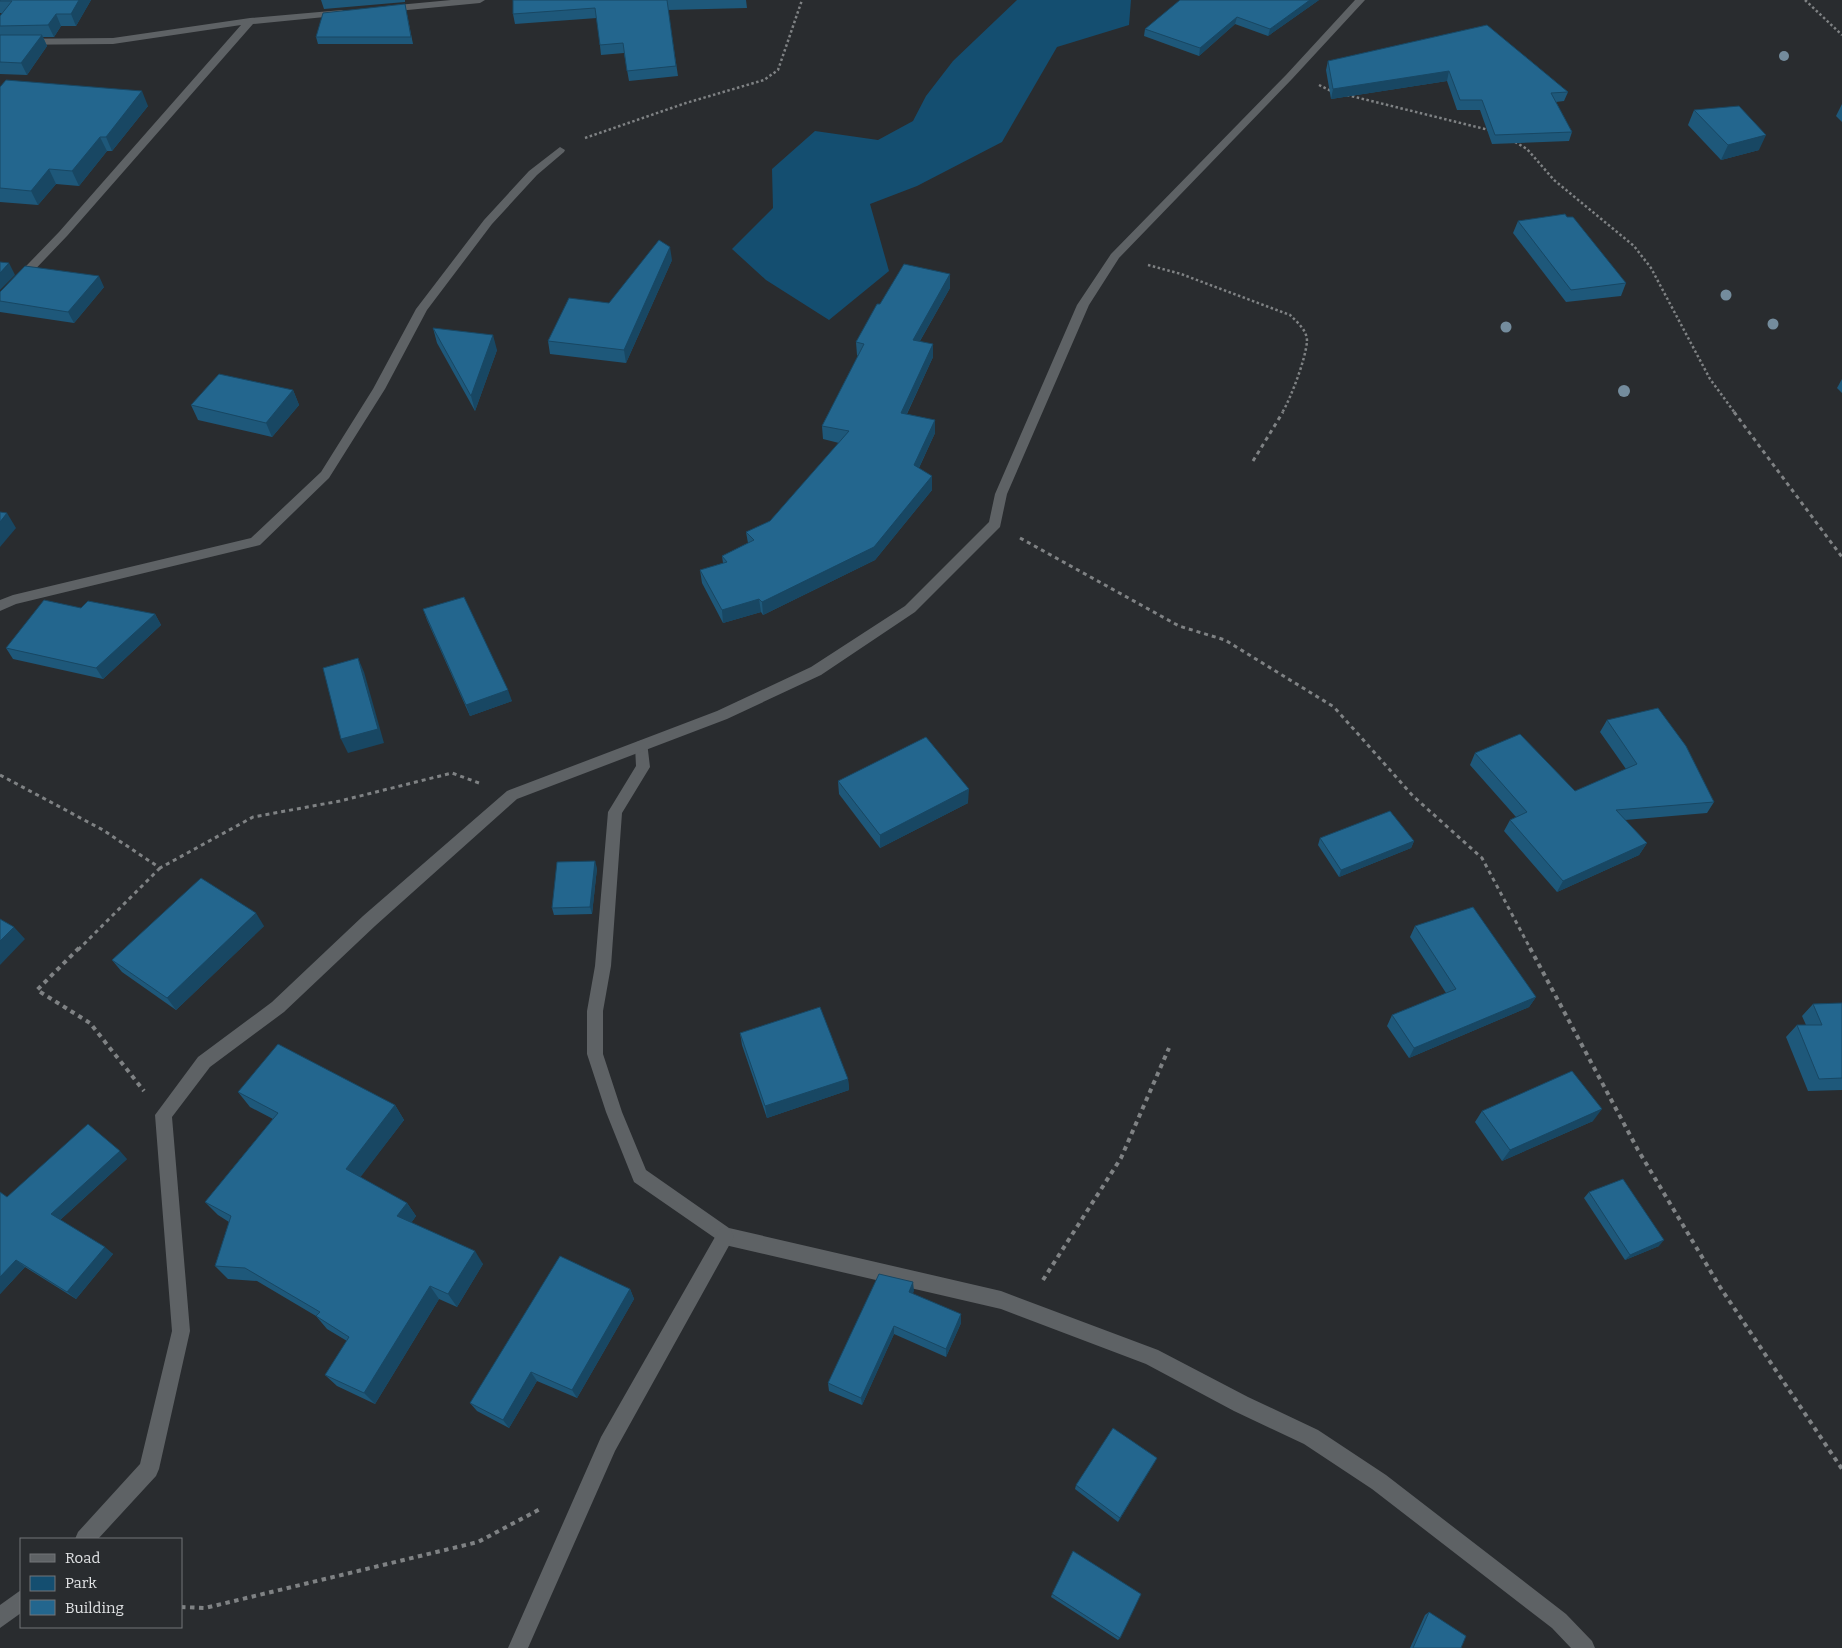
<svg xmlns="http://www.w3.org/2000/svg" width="1842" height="1648" font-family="Bitter,serif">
	<rect width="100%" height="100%" fill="#292c2f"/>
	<path fill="#144e70" d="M1017 0H1131L1129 25 1057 47 1002 142 917 186 870 204 889 271 829 320 766 280 732 249 773 208 772 169 815 131 878 140 913 121 926 96 953 61Z"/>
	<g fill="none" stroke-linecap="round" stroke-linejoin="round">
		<g stroke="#7f8284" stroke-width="2.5" stroke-dasharray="2.5 2.5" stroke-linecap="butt">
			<path d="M1805 0 1842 35"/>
			<path d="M1319 85 1333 92"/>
			<path d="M1347 95 1489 130"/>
			<path d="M585 138 686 103 764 80 778 70 802 0"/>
			<path d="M1515 142 1527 149 1554 180 1634 246 1651 268 1710 379 1735 413"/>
			<path d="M1148 265 1181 274 1290 315C1297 322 1307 330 1307 341 1306 358 1291 398 1282 413"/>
		</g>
		<g stroke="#7f8284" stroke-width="3" stroke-dasharray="4 4" stroke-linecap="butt">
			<path d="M1734 412 1842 557"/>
			<path d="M1253 461 1283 412"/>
			<path d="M1020 538 1179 626 1225 640 1334 707 1413 796 1482 858 1531 950"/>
			<path d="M0 775 103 830 160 868 253 817 340 801 452 773 479 783"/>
			<path d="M78 950 160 868"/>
		</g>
		<g stroke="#7f8284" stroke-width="4" stroke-dasharray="4.5 4.5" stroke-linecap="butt">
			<path d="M79 948 37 990 90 1023 144 1091"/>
			<path d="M1530 948 1638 1150 1720 1287 1842 1469"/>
			<path d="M1043 1280 1121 1158 1169 1048"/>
			<path d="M181 1607 205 1608 478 1542 542 1508"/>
		</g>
		<g fill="#5e6265" fill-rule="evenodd">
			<path d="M560 147 565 150 564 152 537 175 492 224 427 310 385 389 329 478 260 545 16 604 0 611V600L13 595 251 538 321 472 373 389 416 309 484 220 529 171Z"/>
			<path d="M642 740 647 742 650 767 622 813 611 966 603 1011V1054L622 1112 646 1170 729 1228 1001 1291 1158 1350 1248 1397 1318 1430 1386 1475 1566 1614 1592 1641 1595 1648H1571L1552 1628 1372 1489 1304 1444 1234 1411 1146 1364 1001 1309 725 1245 634 1182 606 1112 587 1054V1011L595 966 608 812 636 766 635 746 637 742Z"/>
		</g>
		<g fill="#5e6265" fill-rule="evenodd">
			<path d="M451 0H485L480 3 387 12 382 9 387 6Z"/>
			<path d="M1355 0H1365L1292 79 1119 258 1089 305 1007 494 1000 527 915 612 821 675 727 719 517 799 375 926 284 1012 210 1067 172 1117 190 1331 159 1469 156 1476 98 1539H75L78 1532 140 1464 172 1331 155 1115 198 1057 272 1002 363 916 507 791 717 711 811 667 905 606 989 522 995 494 1077 305 1111 254 1286 75Z"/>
			<path d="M342 10 347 13 345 15 253 24 67 236 4 302 0 304V293L59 232 241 25 113 44 0 45V39L113 38 250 18Z"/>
			<path d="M725 1227 731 1230 734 1236 731 1242 615 1451 528 1648H508L601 1437 719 1230Z"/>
			<path d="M21 1590V1613L0 1628V1605Z"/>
		</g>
	</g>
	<g fill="#748c9d">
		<circle cx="1784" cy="56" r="5"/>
		<circle cx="1726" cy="295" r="5.5"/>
		<circle cx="1773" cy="324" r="5.5"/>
		<circle cx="1506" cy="327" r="5.5"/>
		<circle cx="1624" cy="391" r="6"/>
	</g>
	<g fill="#1e587a">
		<path d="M0 0H91L76 26H61L54 37H43L47 46 27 75 0 74V16L2 13H0Z"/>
		<path d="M321 0H405V2L324 9Z"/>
		<path d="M513 0H746L747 8 668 10 678 76 629 81 624 53 601 55 597 18 515 24 513 14Z"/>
		<path d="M1319 0 1268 36 1235 24 1199 56 1144 36 1145 29Z"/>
		<path d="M405 4 413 44H318L316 37Z"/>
		<path d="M1487 25 1568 92 1564 101 1556 102 1572 132 1569 141 1492 144 1480 110H1457L1447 81 1331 99 1326 70 1328 61Z"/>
		<path d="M0 87 148 106 112 151H107L79 186 56 184 38 205 0 202Z"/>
		<path d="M1842 104V122L1836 116Z"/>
		<path d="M1694 110 1759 150 1721 160 1688 125Z"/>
		<path d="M1567 217 1626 283 1621 296 1566 302 1513 233 1518 221Z"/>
		<path d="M672 260 626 363 550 354 548 341 609 303Z"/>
		<path d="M104 287 74 323 0 312V292Z"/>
		<path d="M950 288 920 341 933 357 907 414 935 420V433L919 468 932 490 875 560 763 615 761 612 723 623 702 583 700 570 723 563 722 556 748 543 746 532 770 521 839 443 823 439 822 426 858 356 857 355 856 342 880 304Z"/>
		<path d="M433 328 497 350 475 411 437 343Z"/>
		<path d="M1842 379V393L1837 388Z"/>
		<path d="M293 390 299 405 272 437 198 420 191 405Z"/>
		<path d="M81 608 155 614 161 625 103 679 13 659 6 648Z"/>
		<path d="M423 609 512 701 470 716 427 620Z"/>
		<path d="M1607 720 1714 802 1707 813 1625 820 1647 843 1639 855 1557 892 1504 831 1510 820 1516 817 1470 765 1475 753 1575 791 1626 769 1600 732Z"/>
		<path d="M838 781 968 803 880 848 839 794Z"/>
		<path d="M1320 838 1414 841 1411 848 1339 877 1318 845Z"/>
		<path d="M597 868 592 914 554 915 552 908Z"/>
		<path d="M264 926 176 1010 122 972 112 960Z"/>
		<path d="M1415 926 1536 997 1529 1007 1409 1058 1387 1026 1392 1015 1446 993 1410 937Z"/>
		<path d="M1842 1003V1090L1808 1091 1786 1037 1797 1025H1806L1802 1016 1813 1004Z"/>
		<path d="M740 1033 848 1079 849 1090 767 1118 742 1045Z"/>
		<path d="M238 1092 395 1105 404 1120 360 1177 407 1203 416 1216 411 1223 483 1264 457 1307 439 1299 375 1404 337 1386 325 1375 347 1341 327 1329 316 1316 257 1281 228 1279 215 1266 229 1222 218 1215 205 1202 273 1119 250 1107Z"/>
		<path d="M1482 1111 1593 1121 1502 1161 1475 1122Z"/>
		<path d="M127 1159 60 1220 113 1254 76 1299 25 1267 0 1294 7 1197Z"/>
		<path d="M1589 1192 1659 1246 1625 1260 1584 1198Z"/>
		<path d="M630 1289 634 1299 577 1398 537 1381 509 1428 477 1411 470 1403Z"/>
		<path d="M914 1291 912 1294 961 1323 946 1357 894 1334 862 1405 829 1391 828 1383Z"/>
		<path d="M1157 1458 1118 1522 1075 1489 1076 1485Z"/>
		<path d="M1052 1594 1120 1638 1118 1640 1051 1597Z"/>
		<path d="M1429 1612 1461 1648H1410L1425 1615Z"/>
	</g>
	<g fill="#184763">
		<path d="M79 0H91L76 26 71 14Z"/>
		<path d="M1310 0H1319L1268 36 1270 29Z"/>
		<path d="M56 14 61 26 54 37 48 25Z"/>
		<path d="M1237 17 1235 24 1199 56 1200 48Z"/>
		<path d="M42 35 47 46 27 75 21 63Z"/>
		<path d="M1449 71 1447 81 1331 99 1333 89Z"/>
		<path d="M142 91 148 106 112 151 106 137Z"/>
		<path d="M1766 135 1759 150 1721 160 1728 145Z"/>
		<path d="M100 137 107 151 79 186 72 171Z"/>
		<path d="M49 169 56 184 38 205 31 191Z"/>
		<path d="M670 247 672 260 626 363 624 350Z"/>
		<path d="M9 263 15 275 0 290V273Z"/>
		<path d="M950 274V288L913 353V340Z"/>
		<path d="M99 276 104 287 74 323 68 312Z"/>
		<path d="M493 335 497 350 475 411 471 396Z"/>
		<path d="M933 344V357L901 426V413Z"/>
		<path d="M293 390 299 405 272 437 266 423Z"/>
		<path d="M935 420V433L914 478V465Z"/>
		<path d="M932 476V490L875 560 763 615 762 602Z"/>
		<path d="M7 513 16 528 0 547V522Z"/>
		<path d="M759 599 761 612 723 623 722 610Z"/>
		<path d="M155 614 161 625 103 679 96 668Z"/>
		<path d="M358 658 364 672 384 743 348 753 341 739Z"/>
		<path d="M508 690 512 701 470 716 466 705Z"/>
		<path d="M969 789 968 803 880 848V835Z"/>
		<path d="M1414 841 1411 848 1339 877 1341 870Z"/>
		<path d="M1647 843 1639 855 1557 892 1563 881Z"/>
		<path d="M595 861 597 868 592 914 590 907Z"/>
		<path d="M256 913 264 926 176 1010 167 998Z"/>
		<path d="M14 927 25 939 0 965V941Z"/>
		<path d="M1536 997 1529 1007 1409 1058 1414 1048Z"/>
		<path d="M848 1079 849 1090 767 1118 765 1106Z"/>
		<path d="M395 1105 404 1120 356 1183 346 1169Z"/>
		<path d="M1602 1109 1593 1121 1502 1161 1510 1150Z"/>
		<path d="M120 1151 127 1159 59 1221 51 1214Z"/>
		<path d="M407 1203 416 1216 406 1230 397 1216Z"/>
		<path d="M1664 1240 1659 1246 1625 1260 1630 1255Z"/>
		<path d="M105 1247 113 1254 76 1299 67 1292Z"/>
		<path d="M475 1251 483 1264 457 1307 448 1294Z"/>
		<path d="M16 1260 25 1267 0 1294V1277Z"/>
		<path d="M913 1282 914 1291 909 1301V1292Z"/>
		<path d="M430 1286 439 1299 375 1404 364 1393Z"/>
		<path d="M630 1289 634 1299 577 1398 572 1390Z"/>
		<path d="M961 1314V1323L946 1357V1349Z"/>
		<path d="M894 1326V1334L862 1405 861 1398Z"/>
		<path d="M531 1372 537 1381 509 1428 503 1420Z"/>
		<path d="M1157 1458 1155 1462 1118 1522 1120 1518Z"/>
	</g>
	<g fill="#23668e" stroke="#184763">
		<path d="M0 0H79L71 14H56L48 25 0 26V16L12 1H0Z"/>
		<path d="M513 0H667L676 66 627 71 623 43 600 45 595 8 513 14Z"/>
		<path d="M1180 0H1310L1270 29 1237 17 1200 48 1145 29Z"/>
		<path d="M405 4 411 37H316L323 13Z"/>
		<path d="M1487 25 1568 92 1551 93 1572 132 1495 135 1482 100H1460L1449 71 1333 89 1328 61Z"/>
		<path d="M0 35H42L21 63 0 62Z"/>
		<path d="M6 80 142 91 106 137H100L72 171 49 169 31 191 0 188V87Z"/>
		<path d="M1739 106 1766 135 1728 145 1694 110Z"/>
		<path d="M1565 214 1567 217H1573L1626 283 1571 290 1518 221Z"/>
		<path d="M659 240 670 247 624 350 548 341 569 298 609 303Z"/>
		<path d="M0 262 9 263 0 273Z"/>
		<path d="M904 264 950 274 913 340 933 344 901 413 935 420 914 465 932 476 874 547 762 602 759 599 722 610 700 570 727 562 722 556 754 540 746 532 770 521 849 431 822 426 864 344 856 342 877 304H880Z"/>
		<path d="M25 266 99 276 68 312 0 301V292Z"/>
		<path d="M433 328 493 335 471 396Z"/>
		<path d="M219 374 293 390 266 423 191 405Z"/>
		<path d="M0 512 7 513 0 522Z"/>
		<path d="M464 597 508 690 466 705 423 609Z"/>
		<path d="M44 600 81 608 88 601 155 614 96 668 6 648Z"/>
		<path d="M358 658 378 729 341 739 323 668Z"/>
		<path d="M1658 708 1686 746 1714 802 1616 810 1647 843 1563 881 1510 820 1527 812 1475 753 1520 734 1575 791 1637 764 1607 720Z"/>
		<path d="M926 737 969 789 880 835 838 781Z"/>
		<path d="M1390 811 1414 841 1341 870 1320 838Z"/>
		<path d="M595 861 590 907 552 908 557 862Z"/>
		<path d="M201 878 256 913 167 998 112 960Z"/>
		<path d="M1473 907 1536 997 1414 1048 1392 1015 1456 989 1415 926Z"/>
		<path d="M0 919 14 927 0 941Z"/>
		<path d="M1842 1003V1078L1819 1079 1797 1025H1822L1813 1004Z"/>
		<path d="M820 1007 848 1079 765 1106 740 1033Z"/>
		<path d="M278 1044 395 1105 346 1169 407 1203 397 1216 475 1251 448 1294 430 1286 364 1393 325 1375 349 1337 316 1316 320 1312 245 1268 215 1266 231 1216 205 1202 278 1113 238 1092Z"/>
		<path d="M1572 1071 1602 1109 1510 1150 1482 1111Z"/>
		<path d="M88 1124 120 1151 51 1214 105 1247 67 1292 16 1260 0 1277V1192L7 1197Z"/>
		<path d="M1623 1179 1664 1240 1630 1255 1589 1192Z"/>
		<path d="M560 1256 630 1289 572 1390 531 1372 503 1420 470 1403Z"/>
		<path d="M879 1274 913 1282 909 1292 961 1314 946 1349 894 1326 861 1398 828 1383Z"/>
		<path d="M1113 1428 1157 1458 1120 1518 1076 1485Z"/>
		<path d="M1073 1551 1141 1594 1120 1638 1052 1594Z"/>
		<path d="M1429 1612 1466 1636 1461 1648H1413Z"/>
	</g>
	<rect x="20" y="1538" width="162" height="90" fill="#292c2f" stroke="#737578"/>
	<rect x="30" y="1554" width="25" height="8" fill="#5e6265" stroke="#737578"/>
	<text x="65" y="1563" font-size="15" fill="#e1e3e5">Road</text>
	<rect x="30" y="1576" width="25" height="15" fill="#144e70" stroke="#737578"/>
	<text x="65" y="1588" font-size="15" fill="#e1e3e5">Park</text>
	<rect x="30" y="1600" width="25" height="15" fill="#23668e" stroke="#737578"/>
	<text x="65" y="1613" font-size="15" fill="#e1e3e5">Building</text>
</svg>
